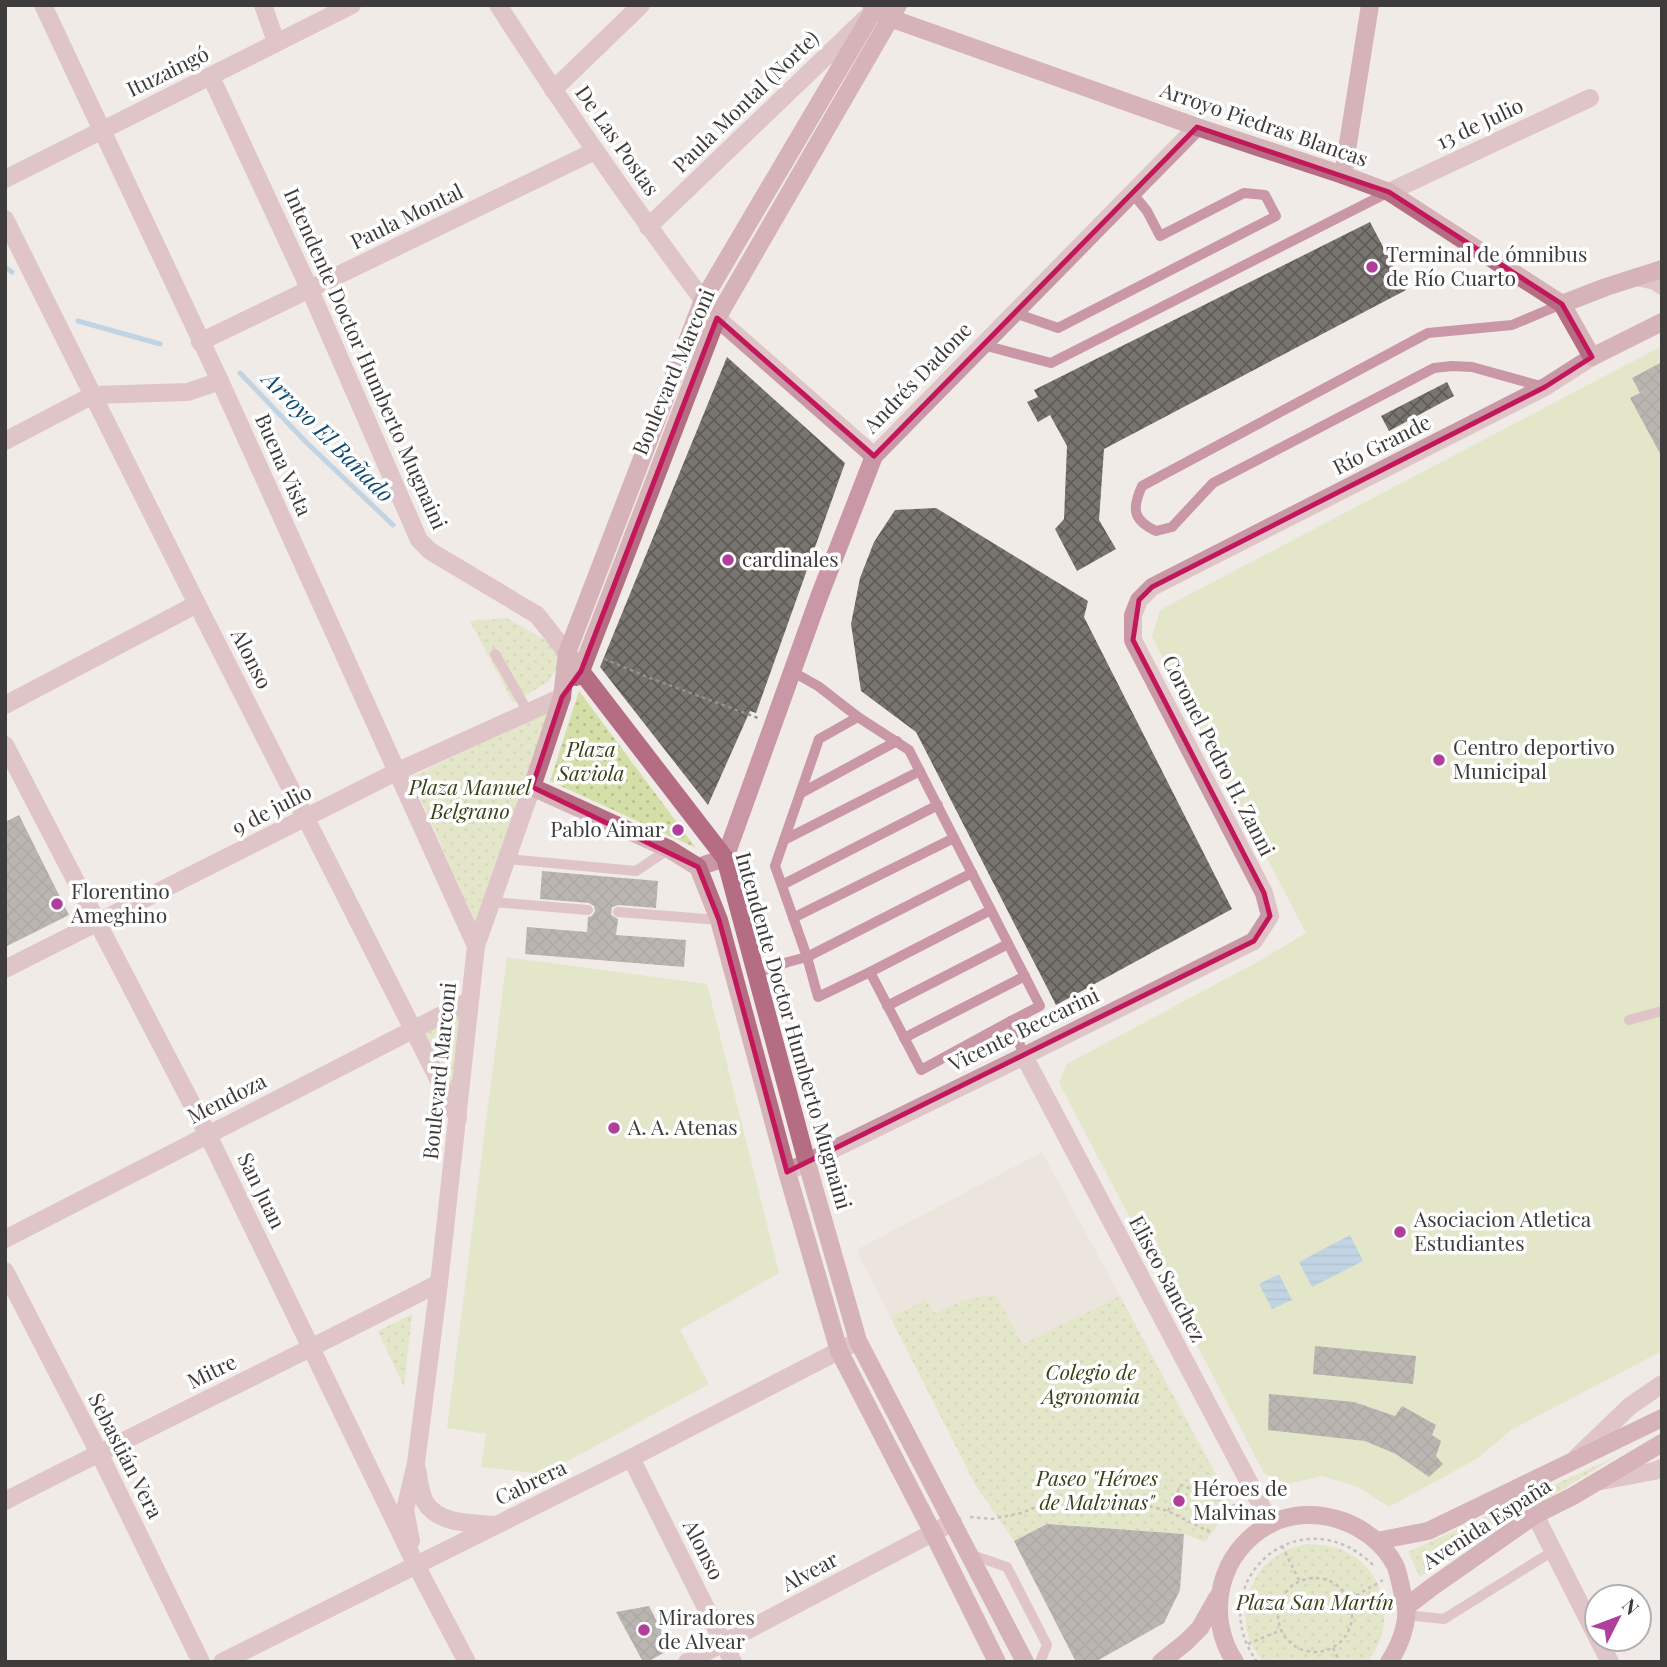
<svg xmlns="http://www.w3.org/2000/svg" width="1667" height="1667" font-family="'Playfair Display',serif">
	<defs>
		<pattern id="grass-dots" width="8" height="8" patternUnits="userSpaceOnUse" patternTransform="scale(1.75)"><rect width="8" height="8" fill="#d4dfa8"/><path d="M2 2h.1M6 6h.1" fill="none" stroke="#b7c091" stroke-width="1.8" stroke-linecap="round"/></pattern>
		<pattern id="water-rules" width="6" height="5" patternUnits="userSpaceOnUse" patternTransform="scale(1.75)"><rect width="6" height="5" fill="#88b8e1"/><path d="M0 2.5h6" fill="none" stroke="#7197b7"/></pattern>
		<pattern id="building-cross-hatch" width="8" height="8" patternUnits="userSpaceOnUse" patternTransform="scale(1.75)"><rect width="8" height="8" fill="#787470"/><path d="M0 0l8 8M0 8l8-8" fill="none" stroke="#5f5c58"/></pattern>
	</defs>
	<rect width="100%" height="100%" fill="#f0ebe6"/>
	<path fill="#e7ddd3" d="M1042 1152 1219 1479 976 1486 856 1250Z"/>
	<g fill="url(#grass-dots)">
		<path d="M507 618 567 653 548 682 513 703 470 621Z"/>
		<path d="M579 691 696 848 550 781Z"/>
		<path d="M549 710 475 922 411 777Z"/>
		<path d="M463 1011 453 1101 421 1033Z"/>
		<path d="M996 1295 1023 1344 1120 1296 1232 1506 1205 1542 1184 1534 1047 1524 1014 1541 976 1486 891 1318 925 1300 935 1313 964 1300Z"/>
		<path d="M412 1314V1315L404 1387 378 1331Z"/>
		<path d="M1617 1456 1420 1577 1408 1552Z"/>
		<path d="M1308 1544C1323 1545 1337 1546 1350 1554 1389 1576 1395 1630 1367 1662H1263C1259 1656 1254 1650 1251 1643 1236 1609 1252 1565 1287 1550 1293 1547 1301 1546 1308 1544Z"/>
	</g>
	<g fill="#d4dfa8">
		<path d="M1662 346V1351L1511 1430 1478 1458 1389 1507 1358 1487 1322 1476 1287 1484 1264 1473 1059 1083 1067 1064 1259 961 1306 933 1152 637 1160 610Z"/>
		<path d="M507 957 707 984 779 1273 680 1330 709 1384 544 1474 481 1467 486 1434 447 1428Z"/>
	</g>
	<g fill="url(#water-rules)">
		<path d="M1350 1235 1363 1261 1312 1287 1299 1262Z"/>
		<path d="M1279 1274 1292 1300 1272 1309 1259 1284Z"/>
	</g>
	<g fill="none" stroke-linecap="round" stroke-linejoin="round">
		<g stroke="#88b8e1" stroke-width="5">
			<path d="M5 267 12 272"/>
			<path d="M78 321 160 344"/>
			<path d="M240 373 306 442 393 525"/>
		</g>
	</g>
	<g fill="url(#building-cross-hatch)">
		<path d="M1370 222 1406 290 1104 449 1099 520 1116 549 1077 571 1055 529 1064 519 1067 446 1050 415 1038 422 1027 402 1038 397 1034 390Z"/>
		<path d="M727 357 845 463 756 713 750 711 708 805 600 667Z"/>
		<path d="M1662 362V457L1630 398 1640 393 1632 378Z"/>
		<path d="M1447 382 1454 396 1389 431 1381 416Z"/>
		<path d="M936 508 1088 601 1084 617 1232 909 1056 1005 916 732 861 691 851 624 860 578 874 542 895 510Z"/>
		<path d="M19 815 69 915 5 947V822Z"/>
		<path d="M542 871 658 881 656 908 619 905 612 907 611 915 618 919 616 935 686 940 684 967 525 954 527 927 587 932 588 917 592 916 595 911 594 906 589 903 540 899Z"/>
		<path d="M1315 1346 1416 1356 1413 1384 1313 1374Z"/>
		<path d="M1269 1394 1354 1402 1395 1416 1402 1406 1436 1425 1432 1435 1441 1441 1436 1456 1443 1464 1429 1477 1396 1454 1365 1441 1268 1430Z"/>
		<path d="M1047 1524 1184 1534 1180 1590 1164 1623 1095 1662H1076L1014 1541Z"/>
		<path d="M649 1606 671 1649 647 1662H643L616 1612Z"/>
	</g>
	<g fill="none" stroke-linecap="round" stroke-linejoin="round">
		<g stroke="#94918d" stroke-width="2.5" stroke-dasharray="3.5 3.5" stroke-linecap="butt">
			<path d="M604 659 650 678 758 718"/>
			<path d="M1168 1511 1181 1485 1232 1506 1242 1502"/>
			<path d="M970 1517 992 1519 1021 1513 1043 1504 1145 1505 1168 1511 1210 1532"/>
			<path d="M1282 1546 1299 1580"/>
			<circle cx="1315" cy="1615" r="37"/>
			<path d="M1350 1599 1383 1580"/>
			<path d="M1248 1644 1281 1630"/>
			<path d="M1333 1648 1340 1662"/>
			<path d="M1257 1662C1200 1581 1301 1494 1373 1565"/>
		</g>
		<g stroke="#c997a5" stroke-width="10">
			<path d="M1015 313 1058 328 1276 216 1265 195 1244 193 1160 236 1147 211 1133 194"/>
			<path d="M983 345 1051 363 1387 193"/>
			<path d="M1544 387 1472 367 1452 366 1434 368 1213 483 1172 527 1156 531C1132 520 1132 508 1142 486L1428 333 1512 325 1562 304"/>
			<path d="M495 654 528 712"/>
			<path d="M793 672 818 686 858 717 909 750 1040 1006 1011 1021 1024 1056"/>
			<path d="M858 717 819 739 775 866 807 957 818 997 870 972 921 1070 1011 1021"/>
			<path d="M801 793 897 741"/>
			<path d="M784 840 920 771"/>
			<path d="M507 859 636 871 669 849"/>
			<path d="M782 885 938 805"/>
			<path d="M492 902 588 910"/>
			<path d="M618 912 719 920"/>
			<path d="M793 918 954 838"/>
			<path d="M870 972 991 910"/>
			<path d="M756 973 788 962 807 957 972 873"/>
			<path d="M887 1006 1008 944"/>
			<path d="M1629 1020 1662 1011"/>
			<path d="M904 1038 1025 976"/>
			<path d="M969 1554 1007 1567 1047 1645 1040 1662"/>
			<path d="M1406 1615 1444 1619 1553 1551"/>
		</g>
		<g stroke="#c997a5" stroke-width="18">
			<path d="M43 5 220 381 476 946"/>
			<path d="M263 5 276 42"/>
			<path d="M498 5C563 106 631 204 703 300"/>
			<path d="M211 77 310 290 419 540 430 551 537 615 567 653"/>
			<path d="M553 90 641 5"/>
			<path d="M5 179 352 5"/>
			<path d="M1389 192 1590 98"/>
			<path d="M5 219 197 604 458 1118"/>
			<path d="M648 227 867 17"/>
			<path d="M1637 277 1655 281 1662 286"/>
			<path d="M717 318 874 456"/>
			<path d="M200 342 595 151"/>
			<path d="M5 441 93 395 188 392 220 381"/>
			<path d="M5 705 197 604"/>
			<path d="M5 745 208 1135 416 1565 467 1662"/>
			<path d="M698 867 725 858 819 597 874 456 1197 127"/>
			<path d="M5 969 396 772 562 697"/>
			<path d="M1024 1056 1271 1524"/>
			<path d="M787 1172 1024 1056 1254 941 1270 916 1264 893 1133 640V615L1139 600 1152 587 1545 387 1592 357"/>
			<path d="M5 1239 469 1001"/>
			<path d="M5 1271 99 1453 201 1662"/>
			<path d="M1577 1457 1630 1406 1662 1384"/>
			<path d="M631 1458 733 1662"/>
			<path d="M417 1469C419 1479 420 1493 425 1502 439 1525 472 1523 496 1525"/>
			<path d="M1601 1481 1654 1471 1662 1468"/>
			<path d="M5 1501C149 1427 295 1357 439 1283"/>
			<path d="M1535 1515 1597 1637"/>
			<path d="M411 1541 405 1510 416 1463 439 1283 476 946 532 787"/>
			<path d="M1598 1639 1610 1662"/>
			<path d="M222 1662 631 1458 858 1341"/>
			<path d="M687 1662 953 1522"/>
		</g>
		<g stroke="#b56d83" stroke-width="18">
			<path d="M871 5 874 10 890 18 1197 127 1343 175 1389 192 1562 304 1592 357 1662 322"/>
			<path d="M877 5 703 300 567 653 562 697 532 787 669 849 698 867 719 920 787 1172 839 1351 933 1533 997 1662"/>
			<path d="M1343 175 1370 5"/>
			<path d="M1562 304 1606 287 1662 269"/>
			<path d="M567 653 725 858 807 1163 858 1341 1025 1662"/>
			<path d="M576 677 581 671 717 318 898 5"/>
			<path d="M1377 1541 1428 1531 1662 1418"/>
			<path d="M1406 1607 1432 1587 1535 1515 1573 1496 1662 1443"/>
			<path d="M1161 1662 1186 1642 1200 1628 1217 1598"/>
			<path d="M1235 1662C1204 1615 1219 1551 1270 1524 1314 1502 1372 1522 1395 1565 1398 1571 1399 1579 1401 1586 1402 1593 1405 1600 1406 1607 1408 1625 1399 1647 1389 1662"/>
		</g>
	</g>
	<path d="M0 0H1667V1667H0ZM1197 127 1389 192 1562 304 1592 357 1545 387 1152 587 1139 600 1133 640 1264 893 1270 916 1254 941 787 1172 719 920 698 867 532 787 562 697 581 671 717 318 874 456Z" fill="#f0ebe6" fill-opacity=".55" fill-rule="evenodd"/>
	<path fill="none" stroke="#c2185b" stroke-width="5" stroke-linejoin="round" d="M1197 127 1389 192 1562 304 1592 357 1545 387 1152 587 1139 600 1133 640 1264 893 1270 916 1254 941 787 1172 719 920 698 867 532 787 562 697 581 671 717 318 874 456Z"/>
	<g fill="#af3f9b" stroke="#fff" stroke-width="2.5">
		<circle cx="1372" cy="267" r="7"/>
		<circle cx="728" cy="560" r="7"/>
		<circle cx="1439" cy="760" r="7"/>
		<circle cx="678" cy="830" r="7"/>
		<circle cx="57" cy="904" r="7"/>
		<circle cx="614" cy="1128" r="7"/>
		<circle cx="1400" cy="1232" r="7"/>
		<circle cx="1179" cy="1501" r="7"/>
		<circle cx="644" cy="1630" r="7"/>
	</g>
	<g text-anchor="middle" stroke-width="7" stroke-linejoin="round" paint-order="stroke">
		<g font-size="21" fill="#3e3c3a" stroke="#fff">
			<text transform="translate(168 72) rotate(-26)" y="7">Ituzaingó</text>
			<text transform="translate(746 102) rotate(-44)" y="7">Paula Montal (Norte)</text>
			<text transform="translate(1480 124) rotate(-25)" y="7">13 de Julio</text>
			<text transform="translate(1264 125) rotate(19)" y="7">Arroyo Piedras Blancas</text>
			<text transform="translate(617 141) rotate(55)" y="7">De Las Postas</text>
			<text transform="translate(407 217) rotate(-26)" y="7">Paula Montal</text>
			<text transform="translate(365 359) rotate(66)" y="7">Intendente Doctor Humberto Mugnaini</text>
			<text transform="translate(674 372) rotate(-67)" y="7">Boulevard Marconi</text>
			<text transform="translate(918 378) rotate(-46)" y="7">Andrés Dadone</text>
			<text transform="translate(1382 445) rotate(-27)" y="7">Río Grande</text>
			<text transform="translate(283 465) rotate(66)" y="7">Buena Vista</text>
			<text transform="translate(251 659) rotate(63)" y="7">Alonso</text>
			<text transform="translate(1218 756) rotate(63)" y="7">Coronel Pedro H. Zanni</text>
			<text transform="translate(272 810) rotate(-27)" y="7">9 de julio</text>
			<text transform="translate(1024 1030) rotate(-26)" y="7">Vicente Beccarini</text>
			<text transform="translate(793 1031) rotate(74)" y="7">Intendente Doctor Humberto Mugnaini</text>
			<text transform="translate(440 1071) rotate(-84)" y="7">Boulevard Marconi</text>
			<text transform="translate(227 1099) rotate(-27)" y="7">Mendoza</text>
			<text transform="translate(261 1191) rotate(64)" y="7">San Juan</text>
			<text transform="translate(1167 1279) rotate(62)" y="7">Eliseo Sanchez</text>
			<text transform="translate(212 1372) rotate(-26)" y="7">Mitre</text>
			<text transform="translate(125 1456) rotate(63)" y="7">Sebastián Vera</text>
			<text transform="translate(531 1483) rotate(-26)" y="7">Cabrera</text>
			<text transform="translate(1487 1524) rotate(-33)" y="7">Avenida España</text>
			<text transform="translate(703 1550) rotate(63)" y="7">Alonso</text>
			<text transform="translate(810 1572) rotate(-28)" y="7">Alvear</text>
		</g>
		<g font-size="21" fill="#3e3c3a" stroke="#fff" text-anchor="start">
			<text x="1386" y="262">Terminal de ómnibus<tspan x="1386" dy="24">de Río Cuarto</tspan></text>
			<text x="742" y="567">cardinales</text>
			<text x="1453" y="755">Centro deportivo<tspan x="1453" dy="24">Municipal</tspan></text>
			<text x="664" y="837" text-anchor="end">Pablo Aimar</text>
			<text x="71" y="899">Florentino<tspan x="71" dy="24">Ameghino</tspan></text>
			<text x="628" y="1135">A. A. Atenas</text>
			<text x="1414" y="1227">Asociacion Atletica<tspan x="1414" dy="24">Estudiantes</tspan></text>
			<text x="1193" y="1496">Héroes de<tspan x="1193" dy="24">Malvinas</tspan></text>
			<text x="658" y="1625">Miradores<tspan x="658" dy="24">de Alvear</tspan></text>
		</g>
		<g font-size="21" font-style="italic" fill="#3a4116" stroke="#fff">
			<text x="591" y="757">Plaza<tspan x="591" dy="24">Saviola</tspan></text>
			<text x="470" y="795">Plaza Manuel<tspan x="470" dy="24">Belgrano</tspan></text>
			<text x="1091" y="1380">Colegio de<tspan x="1091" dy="24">Agronomia</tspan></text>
			<text x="1097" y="1486">Paseo "Héroes<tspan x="1097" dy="24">de Malvinas"</tspan></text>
			<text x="1315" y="1610">Plaza San Martín</text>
		</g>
		<g font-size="23" font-style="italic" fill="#114971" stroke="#fff">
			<text transform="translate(328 437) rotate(45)" y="8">Arroyo El Bañado</text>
		</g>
	</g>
	<rect width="1667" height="1667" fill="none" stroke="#3e3c3a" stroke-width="14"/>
	<g transform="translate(1618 1618) rotate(48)"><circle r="33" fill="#ffffff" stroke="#b2b1b0" stroke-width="2"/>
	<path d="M0-5L12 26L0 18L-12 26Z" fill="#af3f9b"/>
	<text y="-10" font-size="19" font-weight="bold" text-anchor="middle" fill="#3e3c3a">N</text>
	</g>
</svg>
